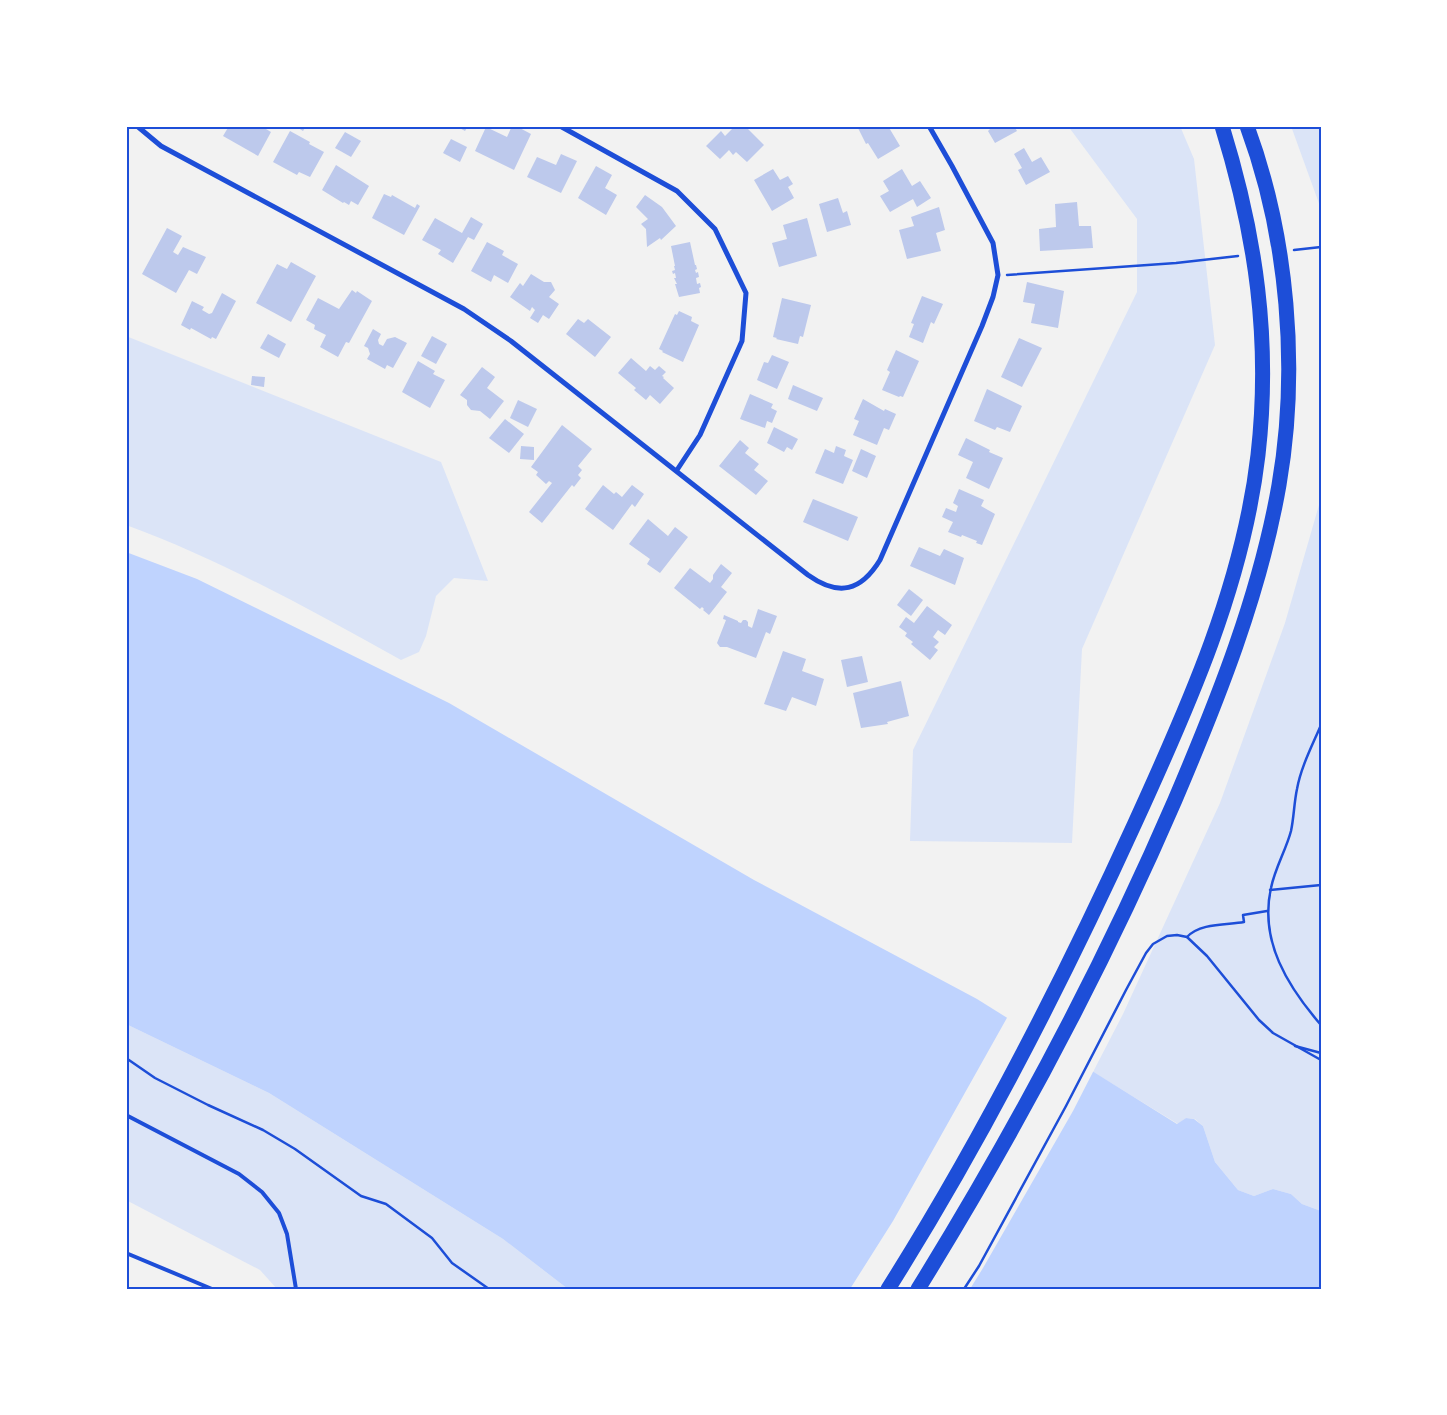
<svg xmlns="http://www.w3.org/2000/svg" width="1447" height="1415" font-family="Barlow,sans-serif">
	<rect width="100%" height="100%" fill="#f2f2f2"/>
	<g fill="#dbe4f7">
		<path d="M1068 126H1180L1194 159 1215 345 1082 649 1072 843 910 841 913 750 1137 292V219Z"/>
		<path d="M1291 126H1321V209Z"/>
		<path d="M126 336 441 462 488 581 454 578 436 596 426 636 419 652 401 660C312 611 222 560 126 525Z"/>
		<path d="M1321 498V1211L1302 1204 1291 1194 1273 1189 1254 1196 1238 1190 1215 1162 1203 1126 1195 1119 1186 1118 1178 1124 1093 1072 1123 1014 1220 803 1285 623Z"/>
		<path d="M126 1024 269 1093 503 1239 568 1289H277L260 1270 126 1200Z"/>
	</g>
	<path fill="#bfd3fe" d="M126 552 197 579 449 703 754 880 977 999 1177 1124 1186 1118 1194 1119 1203 1126 1215 1162 1238 1190 1254 1196 1273 1189 1291 1194 1302 1204 1321 1211V1289H568L503 1239 269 1093 126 1024Z"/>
	<path fill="#f2f2f2" d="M1008 1016 1094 1070 1073 1111 983 1268 970 1289H850L893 1221Z"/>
	<g fill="#bdc9ec">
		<path d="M229 126H261L271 132 258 156 223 136Z"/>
		<path d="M295 126H306L303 131Z"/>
		<path d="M456 126H468L465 131Z"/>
		<path d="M512 126H516L531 134 514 170 475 151 486 127 507 137Z"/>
		<path d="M735 126H745L764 145 747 162 736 152 733 155 729 150 720 159 706 146 721 131 725 136Z"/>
		<path d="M857 126H888L900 146 878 159 868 143 866 144Z"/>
		<path d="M989 126H1014L1017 131 995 143 988 131 990 129Z"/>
		<path d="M290 131 310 142 309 144 324 152 310 177 299 172 297 175 273 162Z"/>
		<path d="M345 132 361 141 351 157 335 148Z"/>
		<path d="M451 139 467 147 460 162 443 153Z"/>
		<path d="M1024 148 1032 162 1041 157 1050 172 1026 185 1018 170 1022 168 1014 154Z"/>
		<path d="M561 154 577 161 561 193 527 177 537 157 556 165Z"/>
		<path d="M336 165 369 186 358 205 351 201 349 205 344 202 343 203 322 190Z"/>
		<path d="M596 166 612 175 605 188 617 195 606 215 578 198Z"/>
		<path d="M773 169 780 180 788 176 793 184 788 187 794 198 772 211 754 180Z"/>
		<path d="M902 169 912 186 920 181 931 198 917 207 913 199 890 212 880 196 889 191 883 181Z"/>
		<path d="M384 194 391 197 392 195 415 208 417 204 420 206 404 235 372 218Z"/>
		<path d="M645 195 662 207 676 226 661 240 660 238 647 247 646 229 641 224 648 219 636 207Z"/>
		<path d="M838 198 843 213 847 211 851 225 827 232 819 204Z"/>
		<path d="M1077 202 1079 226H1091L1093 248 1040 251 1039 229 1056 227 1055 204Z"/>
		<path d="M939 207 945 230 936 233 941 251 907 259 899 230 914 226 911 217Z"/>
		<path d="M471 217 483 224 474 240 468 237 453 263 438 254 441 250 422 240 435 218 462 233Z"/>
		<path d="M807 218 817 256 779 267 772 243 787 239 783 225Z"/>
		<path d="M167 228 182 236 173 252 178 255 183 247 206 257 197 274 189 270 176 293 142 274Z"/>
		<path d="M487 242 504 251 502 255 518 264 508 283 494 275 491 282 471 271Z"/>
		<path d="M690 242 695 265H696L697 269 695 270 696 273 698 272 699 277 696 278 697 284 700 283 701 287 699 288 700 293 679 297 675 284H677L674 278H676L675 273 673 274 672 271 675 270 674 266H675L671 246Z"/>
		<path d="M291 262 316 276 291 322 256 303 277 264 287 269Z"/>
		<path d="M531 274 544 282H551L555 290 549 297 559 304 549 319 543 315 538 323 530 318 535 310 532 307 530 311 510 297 520 283 523 286Z"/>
		<path d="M1027 282 1064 291 1058 328 1031 323 1035 304 1023 302Z"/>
		<path d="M352 290 356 293 357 291 372 301 349 343 346 342 338 357 320 347 326 335 314 329 315 325 306 320 318 298 339 309Z"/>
		<path d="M222 293 236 301 216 339 212 337 211 339 191 328 190 330 181 325 192 301 204 307 202 310 209 314 212 313Z"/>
		<path d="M922 296 943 304 934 324 931 322 923 343 909 337 914 324 911 323Z"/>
		<path d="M782 298 811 305 803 337 800 336 798 344 776 339 777 338 773 337Z"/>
		<path d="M679 311 692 317 691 321 699 325 683 362 662 352 663 351 659 349 675 314 677 315Z"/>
		<path d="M578 319 584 323 588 319 611 337 595 357 566 334Z"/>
		<path d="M373 329 381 334 378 340 379 344 383 346 387 339 395 337 407 343 393 368 387 365 385 369 367 359 370 354 368 348 364 346Z"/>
		<path d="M268 334 286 344 279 358 260 348Z"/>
		<path d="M432 336 447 344 436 364 421 356Z"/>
		<path d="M1019 338 1042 348 1022 387 1001 377Z"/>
		<path d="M896 350 919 361 903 397 900 396 899 397 882 390 890 372 887 370Z"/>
		<path d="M772 355 789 362 777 389 757 380 764 362 768 363Z"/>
		<path d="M631 358 646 371 650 366 655 370 659 366 666 372 662 376 664 377 663 378 674 388 660 404 650 395 646 400 634 390 636 388 618 373Z"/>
		<path d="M418 361 435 371 433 374 445 380 430 408 402 392Z"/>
		<path d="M482 367 495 377 487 388 504 401 490 419 480 411 471 410 467 405V400L460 395Z"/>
		<path d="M252 376 265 377 264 387 251 385Z"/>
		<path d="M793 385 823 398 817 411 788 399Z"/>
		<path d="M987 389 1022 406 1010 432 997 427 995 430 974 421Z"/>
		<path d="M750 394 773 404 771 408 777 411 772 423 767 421 765 428 740 419Z"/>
		<path d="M863 399 884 411 885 409 896 414 889 430 884 428 877 445 853 435 859 421 854 419Z"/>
		<path d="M518 400 537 409 528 427 510 418Z"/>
		<path d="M505 419 524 434 509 453 489 438Z"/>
		<path d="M562 425 592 449 578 466 582 470 578 475 581 478 574 487 572 485 542 523 529 512 552 483 549 481 546 484 536 475 538 472 531 467Z"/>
		<path d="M774 427 798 439 792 450 787 447 784 452 767 443Z"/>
		<path d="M966 438 990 450 989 452 1003 458 989 489 966 478 973 462 958 455Z"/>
		<path d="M740 440 749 448 745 453 759 464 754 470 768 481 756 495 719 466Z"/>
		<path d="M521 446 534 447V460L520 459Z"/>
		<path d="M836 446 846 450 844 456 853 460 843 484 815 473 825 449 834 453Z"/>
		<path d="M861 449 876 456 867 478 852 471Z"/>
		<path d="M603 485 614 494 616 492 622 497 632 485 644 494 635 507 632 504 613 530 585 509Z"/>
		<path d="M959 489 984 500 981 506 995 514 982 545 976 543 977 541 962 535 961 537 948 532 953 522 942 517 946 508 956 512 958 506 953 503Z"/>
		<path d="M813 499 858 517 848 541 803 522Z"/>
		<path d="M648 519 668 536 675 527 688 537 660 573 647 564 650 559 629 544Z"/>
		<path d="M919 547 940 556 944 549 964 558 955 585 910 566Z"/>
		<path d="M721 564 732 573 721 587 727 592 709 615 703 610 704 609 702 607 700 609 674 588 690 568 710 583 713 579V575Z"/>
		<path d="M909 589 923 600 911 616 897 605Z"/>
		<path d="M927 606 952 625 945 635 938 630 933 637 939 642 934 647 938 650 930 660 911 644 913 642 905 636 907 633 899 627 906 617 914 623Z"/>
		<path d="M758 609 777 616 770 634 766 632 756 658 727 647H720L717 643 726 620 723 619 724 615 738 621V622L741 623 743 620H746L748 622V626L752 628Z"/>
		<path d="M783 651 806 659 802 671 824 679 816 706 792 697 786 711 764 704Z"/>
		<path d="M862 656 868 682 847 687 841 660Z"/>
		<path d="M901 681 909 716 887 722 888 724 861 728 853 693Z"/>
	</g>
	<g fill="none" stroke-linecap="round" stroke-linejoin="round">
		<g stroke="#1d4ed8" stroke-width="2.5">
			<path d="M1294 250 1321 247"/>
			<path d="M1007 275 1176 263 1238 256"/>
			<path d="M1321 725C1312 746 1301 767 1297 789 1294 803 1294 817 1291 831 1286 850 1275 868 1271 888 1259 941 1288 987 1321 1025"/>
			<path d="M1270 890 1321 885"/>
			<path d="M1187 937C1200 923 1226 925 1244 922L1243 915 1267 911"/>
			<path d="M1295 1046 1321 1053"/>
			<path d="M126 1058 155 1078 208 1105 263 1130 295 1149 361 1196 386 1204 432 1238 452 1263 489 1289"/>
			<path d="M964 1289 979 1266 1066 1106 1126 990 1146 953 1153 944 1167 936 1177 935 1187 937 1207 956 1259 1020 1273 1033 1321 1060"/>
		</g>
		<g stroke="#1d4ed8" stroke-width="4">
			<path d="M126 1115 239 1174 262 1192 279 1213 287 1234 296 1289"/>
			<path d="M126 1253 212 1289"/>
		</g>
		<g stroke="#1d4ed8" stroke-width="5">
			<path d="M137 126 161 146 464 309 511 341 808 575C839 597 861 591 880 560L982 326 993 297 998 275 993 243 952 166 929 126"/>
			<path d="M560 126 677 191 715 229 746 293 742 341 700 435 677 470"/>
		</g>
		<g stroke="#1d4ed8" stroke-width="15">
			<path d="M888 1289C982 1140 1062 983 1135 823 1189 705 1243 584 1258 455 1271 340 1256 236 1222 126"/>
			<path d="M918 1289C1015 1132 1102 969 1175 800 1218 699 1260 594 1279 485 1299 369 1288 237 1247 126"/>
		</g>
	</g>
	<rect width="1447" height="1415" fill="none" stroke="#ffffff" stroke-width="255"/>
	<rect x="128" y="128" width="1192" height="1160" fill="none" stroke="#1d4ed8" stroke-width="2"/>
</svg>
